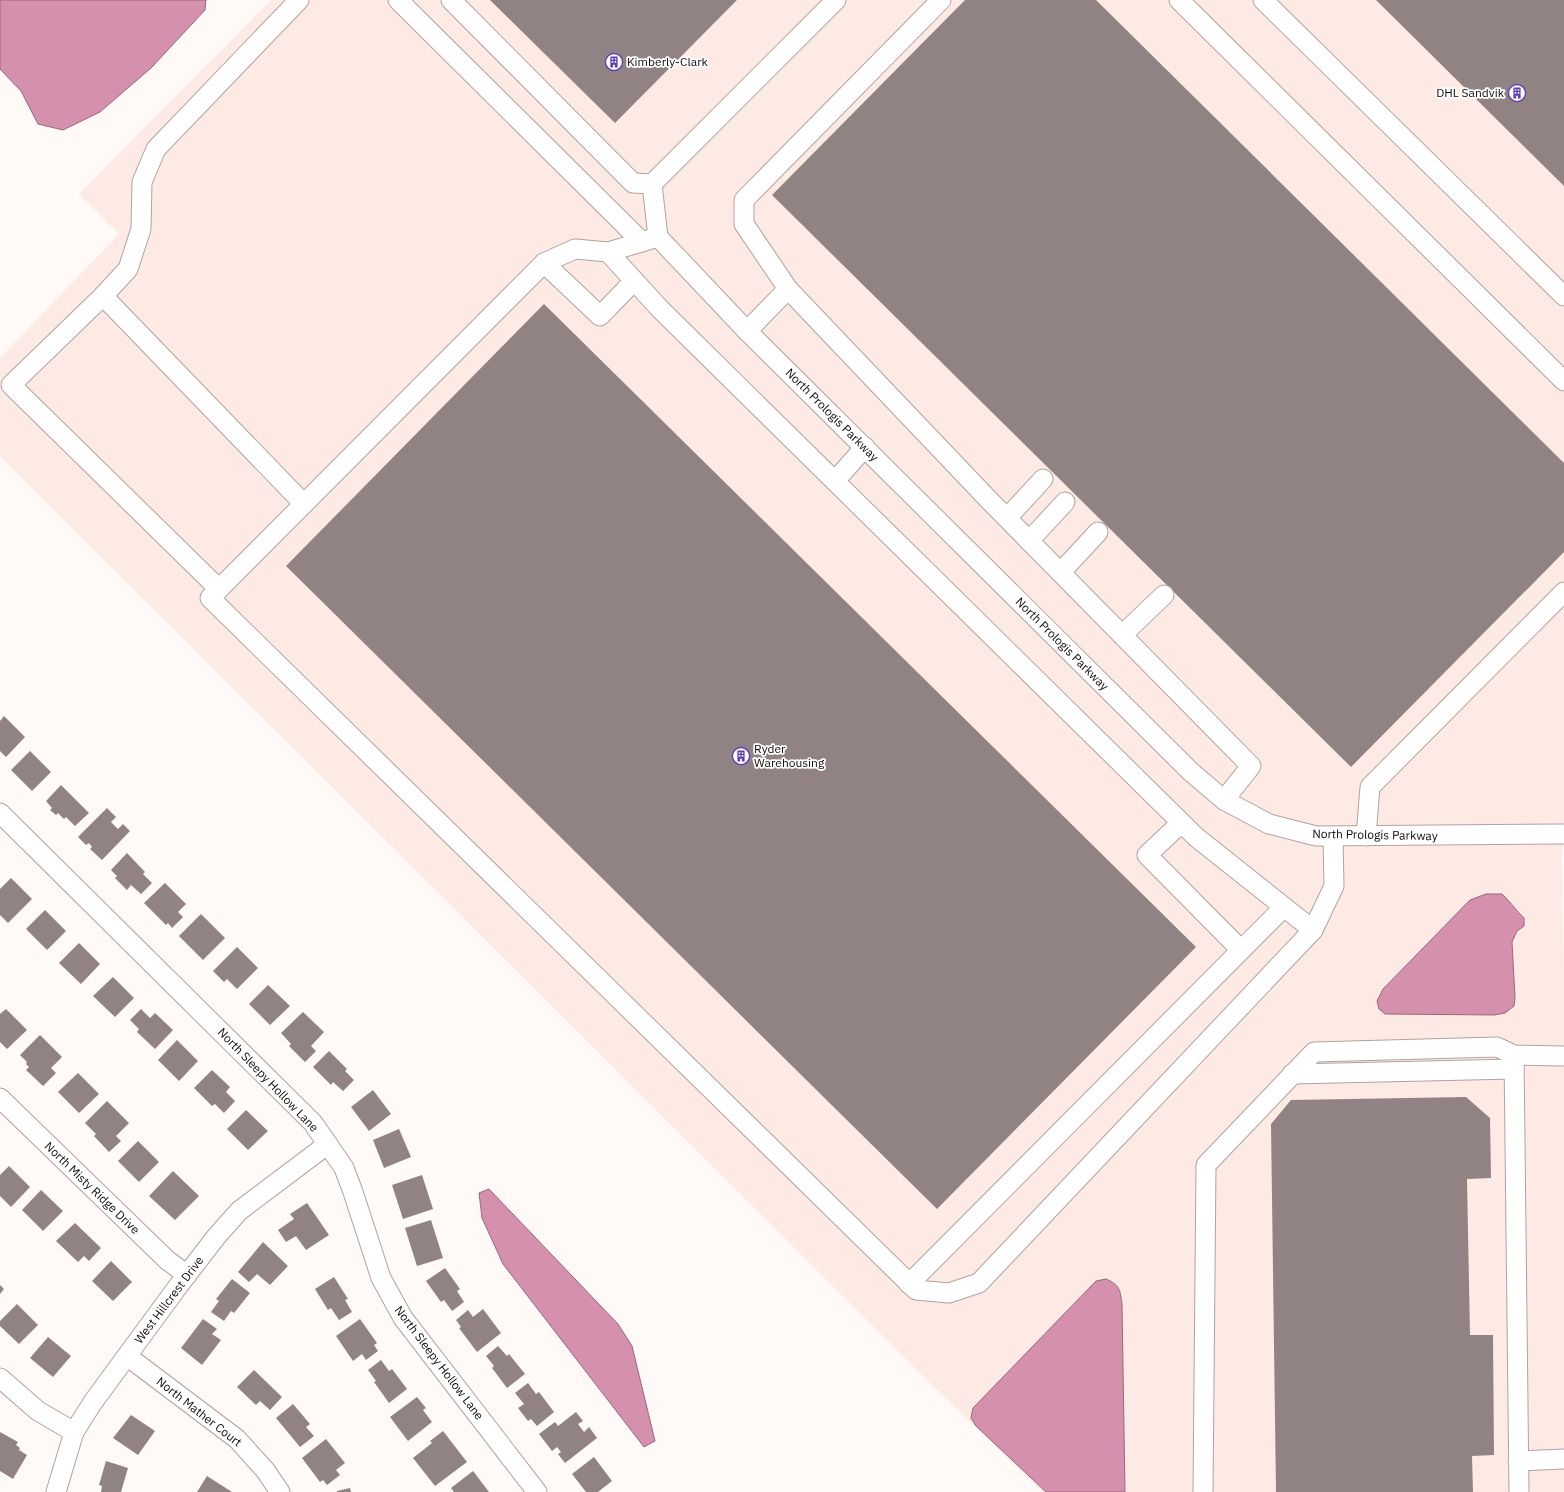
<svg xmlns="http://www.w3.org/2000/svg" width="1564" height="1492" font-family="'IBM Plex Sans',sans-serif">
	<rect width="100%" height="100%" fill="#fff9f7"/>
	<path fill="#fdeae5" d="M271 0H1564V813L1562 858 1564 980V1492H1043L931 1384 0 456V358L119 234 79 194Z"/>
	<g fill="#d490ac" stroke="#99687c">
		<path d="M0 0H206L205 10 151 68 100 112 63 130 38 124 21 91 0 69Z"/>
		<path d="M1486 894H1502C1511 902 1516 911 1524 918V926L1517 931 1512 942 1515 998 1514 1006 1505 1013 1494 1015 1385 1014 1379 1009 1377 1001 1383 989 1470 900Z"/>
		<path d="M489 1189 618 1324 632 1346 655 1441 644 1447 503 1264 482 1218 479 1193Z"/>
		<path d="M1106 1279C1120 1285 1120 1290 1122 1304L1125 1492H1046L976 1426 971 1418 973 1408 1096 1281Z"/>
	</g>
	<g fill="#918383">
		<path d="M490 0H737L615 123Z"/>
		<path d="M965 0H1096L1564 463V552L1351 767 772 195Z"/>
		<path d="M1376 0H1564V186Z"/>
		<path d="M544 304 1196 947 937 1209 286 566Z"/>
		<path d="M4 716 25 737 6 757 0 751V721Z"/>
		<path d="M30 751 51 772 32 791 11 770Z"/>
		<path d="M61 785 89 813 75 826 66 817 64 819 58 813 56 815 50 810 52 808 46 801Z"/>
		<path d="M107 808 116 817 111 822 118 829 123 824 130 831 102 860 90 849 92 847 89 843 86 845 78 837Z"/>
		<path d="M127 853 145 872 143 874 152 883 141 894 131 885 127 890 115 878 117 876 111 870Z"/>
		<path d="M11 878 32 899 8 923 0 915V889Z"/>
		<path d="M165 883 186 904 178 912 183 917 172 928 168 923 166 925 144 903Z"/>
		<path d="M45 910 66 931 47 950 26 929Z"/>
		<path d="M201 914 225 938 203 960 179 936Z"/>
		<path d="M79 943 100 964 81 984 59 963Z"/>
		<path d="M237 947 258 968 237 989 227 979 224 982 213 971Z"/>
		<path d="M113 977 134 998 115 1017 93 996Z"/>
		<path d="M268 985 290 1006 270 1025 249 1004Z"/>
		<path d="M6 1009 27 1030 7 1049 0 1042V1014Z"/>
		<path d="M141 1009 150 1018 155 1013 173 1030 155 1049 137 1032 139 1029 130 1020Z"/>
		<path d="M303 1012 324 1032 311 1046 316 1051 305 1062 289 1046 291 1044 281 1033Z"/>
		<path d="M40 1035 62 1057 51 1068 56 1073 43 1086 26 1070 29 1067 26 1064 27 1062 20 1055Z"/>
		<path d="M177 1040 198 1061 179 1081 158 1060Z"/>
		<path d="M329 1051 347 1069 345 1071 354 1080 343 1091 333 1082 331 1085 313 1067Z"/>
		<path d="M212 1070 230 1087 226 1092 235 1101 224 1113 215 1104 212 1106 194 1088Z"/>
		<path d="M78 1073 99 1094 79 1113 58 1092Z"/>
		<path d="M373 1090 391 1114 369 1131 351 1107Z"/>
		<path d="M1466 1097 1490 1118 1491 1178 1467 1179 1470 1335H1493L1494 1455 1472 1456 1473 1492H1276L1271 1124 1291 1100Z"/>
		<path d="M107 1101 129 1123 116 1136 121 1141 109 1152 94 1136 96 1134 85 1123Z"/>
		<path d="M246 1110 268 1131 248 1150 227 1129Z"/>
		<path d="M399 1129 411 1157 384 1168 373 1140Z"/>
		<path d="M138 1141 159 1162 139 1182 118 1161Z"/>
		<path d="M9 1166 30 1187 11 1207 0 1196V1175Z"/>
		<path d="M173 1171 199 1196 175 1220 149 1196Z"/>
		<path d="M422 1175 433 1209 403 1219 392 1185Z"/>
		<path d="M41 1190 63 1211 43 1231 22 1210Z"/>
		<path d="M307 1203 329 1235 306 1250 296 1236 286 1242 278 1230 294 1219 290 1214Z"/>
		<path d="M431 1220 443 1258 417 1266 405 1228Z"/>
		<path d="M75 1223 101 1248 89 1261 84 1256 78 1262 56 1241Z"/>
		<path d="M263 1242 288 1266 270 1285 257 1274 249 1282 238 1272Z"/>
		<path d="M111 1261 132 1282 113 1301 92 1281Z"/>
		<path d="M445 1268 460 1289 457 1291 464 1302 452 1311 444 1300 441 1302 426 1281Z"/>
		<path d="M334 1277 348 1299 345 1300 352 1312 339 1320 331 1308 328 1310 315 1289Z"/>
		<path d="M232 1279 250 1293 234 1313 231 1311 224 1321 211 1312 219 1301 216 1299Z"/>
		<path d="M0 1285 4 1289 0 1294Z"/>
		<path d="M17 1304 38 1325 19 1344 0 1326V1321Z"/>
		<path d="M483 1309 501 1333 477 1352 459 1328 461 1327 456 1320 468 1310 473 1317Z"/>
		<path d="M203 1319 217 1329 212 1334 221 1340 202 1365 181 1348Z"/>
		<path d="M360 1319 377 1343 374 1345 378 1351 366 1360 362 1354 353 1361 336 1336Z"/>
		<path d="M48 1337 71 1356 53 1377 30 1358Z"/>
		<path d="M498 1346 507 1356 509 1354 525 1374 507 1388 492 1368 494 1366 486 1356Z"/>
		<path d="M381 1360 389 1371 392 1369 407 1389 389 1403 374 1382 376 1381 368 1370Z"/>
		<path d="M254 1370 282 1397 270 1410 260 1401 256 1405 237 1387Z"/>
		<path d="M528 1383 536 1394 539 1392 554 1412 537 1426 531 1419 528 1421 518 1408 524 1404 515 1393Z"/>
		<path d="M417 1397 426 1408 423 1410 432 1422 408 1441 390 1417Z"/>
		<path d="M293 1404 310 1424 306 1427 314 1436 300 1447 276 1418Z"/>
		<path d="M576 1412 583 1421 578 1424 584 1432 589 1427 597 1438 565 1463 558 1454 561 1452 557 1447 552 1451 539 1434 555 1422 558 1426Z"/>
		<path d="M131 1415 155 1431 138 1455 113 1438Z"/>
		<path d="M443 1431 467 1462 435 1486 413 1458 432 1443 430 1441Z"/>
		<path d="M0 1432 18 1442 16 1445 20 1448 19 1450 27 1455 13 1479 0 1471Z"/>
		<path d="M326 1439 345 1463 336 1470 340 1475 327 1485 323 1480 320 1482 302 1458Z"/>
		<path d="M594 1457 612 1481 598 1492H586L572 1474Z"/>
		<path d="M106 1461 128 1468 121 1492H101L102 1486 99 1485Z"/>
		<path d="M473 1471 489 1492H454L451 1488Z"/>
		<path d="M207 1476 232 1492H197Z"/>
		<path d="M350 1488 351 1492H337V1491Z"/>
	</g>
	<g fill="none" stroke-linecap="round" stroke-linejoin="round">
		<g stroke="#b0a39f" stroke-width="21">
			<g id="minor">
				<path d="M398 0 642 242"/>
				<path d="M451 0 633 183 652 184 658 237"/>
				<path d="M1179 0 1564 381"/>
				<path d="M1263 0 1564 296"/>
				<path d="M652 184 836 0"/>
				<path d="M658 237 608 252 575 249 544 263 210 598 916 1290 949 1293 979 1283 1313 930 1334 886 1333 836"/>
				<path d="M658 237 747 331 1191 772 1224 800 1269 824 1316 836 1564 834"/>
				<path d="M608 252 660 309 1196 837 1313 930"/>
				<path d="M544 263 600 316 634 281"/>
				<path d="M788 289 987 498 1251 766 1224 800"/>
				<path d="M103 296 128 269 141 229 142 182 156 149 299 0"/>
				<path d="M747 331 788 289 744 224V200L941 0"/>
				<path d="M835 481 865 447"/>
				<path d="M1007 518 1043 479"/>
				<path d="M1029 541 1065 502"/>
				<path d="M1061 572 1098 532"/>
				<path d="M219 589 11 385 103 296 304 504"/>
				<path d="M1122 635 1164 595"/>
				<path d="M0 813 313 1123 344 1168 353 1192 381 1278 403 1318 537 1492"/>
				<path d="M1181 823 1147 855 1241 950"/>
				<path d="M1366 836 1370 787 1564 592"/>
				<path d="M1514 1055 1519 1492"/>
				<path d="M1292 1074 1514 1069"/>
				<path d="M0 1098 167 1260 187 1275"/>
				<path d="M909 1284 1284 907"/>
				<path d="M127 1356 237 1439 265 1470 280 1492"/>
				<path d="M0 1378 38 1411 74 1432"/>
				<path d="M1518 1461 1564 1459"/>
				<path d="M56 1492 74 1432 93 1402 179 1285 216 1237 239 1211 328 1144"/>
				<path d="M1203 1492 1206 1165 1314 1052 1497 1047 1514 1055 1564 1056"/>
			</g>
		</g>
		<use href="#minor" stroke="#fff" stroke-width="19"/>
	</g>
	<defs>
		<g id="building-ring" transform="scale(0.9)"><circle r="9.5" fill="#fff" stroke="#5d3eb6" stroke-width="1.5"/><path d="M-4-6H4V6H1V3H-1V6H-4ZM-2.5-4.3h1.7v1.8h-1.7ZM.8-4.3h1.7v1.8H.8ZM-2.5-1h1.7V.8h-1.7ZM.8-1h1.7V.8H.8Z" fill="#5d3eb6"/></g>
	</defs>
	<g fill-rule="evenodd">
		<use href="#building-ring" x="614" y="62"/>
		<use href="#building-ring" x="1517" y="93"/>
		<use href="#building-ring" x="741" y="756"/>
	</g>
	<g text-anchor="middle" stroke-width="3.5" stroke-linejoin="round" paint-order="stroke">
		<g font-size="12" fill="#100c0b" stroke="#fff" text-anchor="start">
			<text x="627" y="66">Kimberly-Clark</text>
			<text x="1504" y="97" text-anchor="end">DHL Sandvik</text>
			<text x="754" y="753">Ryder<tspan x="754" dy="14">Warehousing</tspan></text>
		</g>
		<g font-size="12" fill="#100c0b" stroke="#fff">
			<text transform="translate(832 415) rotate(45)" y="4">North Prologis Parkway</text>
			<text transform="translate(1062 644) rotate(45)" y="4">North Prologis Parkway</text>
			<text transform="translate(1375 835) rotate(1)" y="4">North Prologis Parkway</text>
			<text transform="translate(268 1080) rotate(46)" y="4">North Sleepy Hollow Lane</text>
			<text transform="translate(92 1188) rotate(44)" y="4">North Misty Ridge Drive</text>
			<text transform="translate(169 1300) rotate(-53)" y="4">West Hillcrest Drive</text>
			<text transform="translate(439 1363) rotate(53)" y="4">North Sleepy Hollow Lane</text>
			<text transform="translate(199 1412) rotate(38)" y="4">North Mather Court</text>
		</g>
	</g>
</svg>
